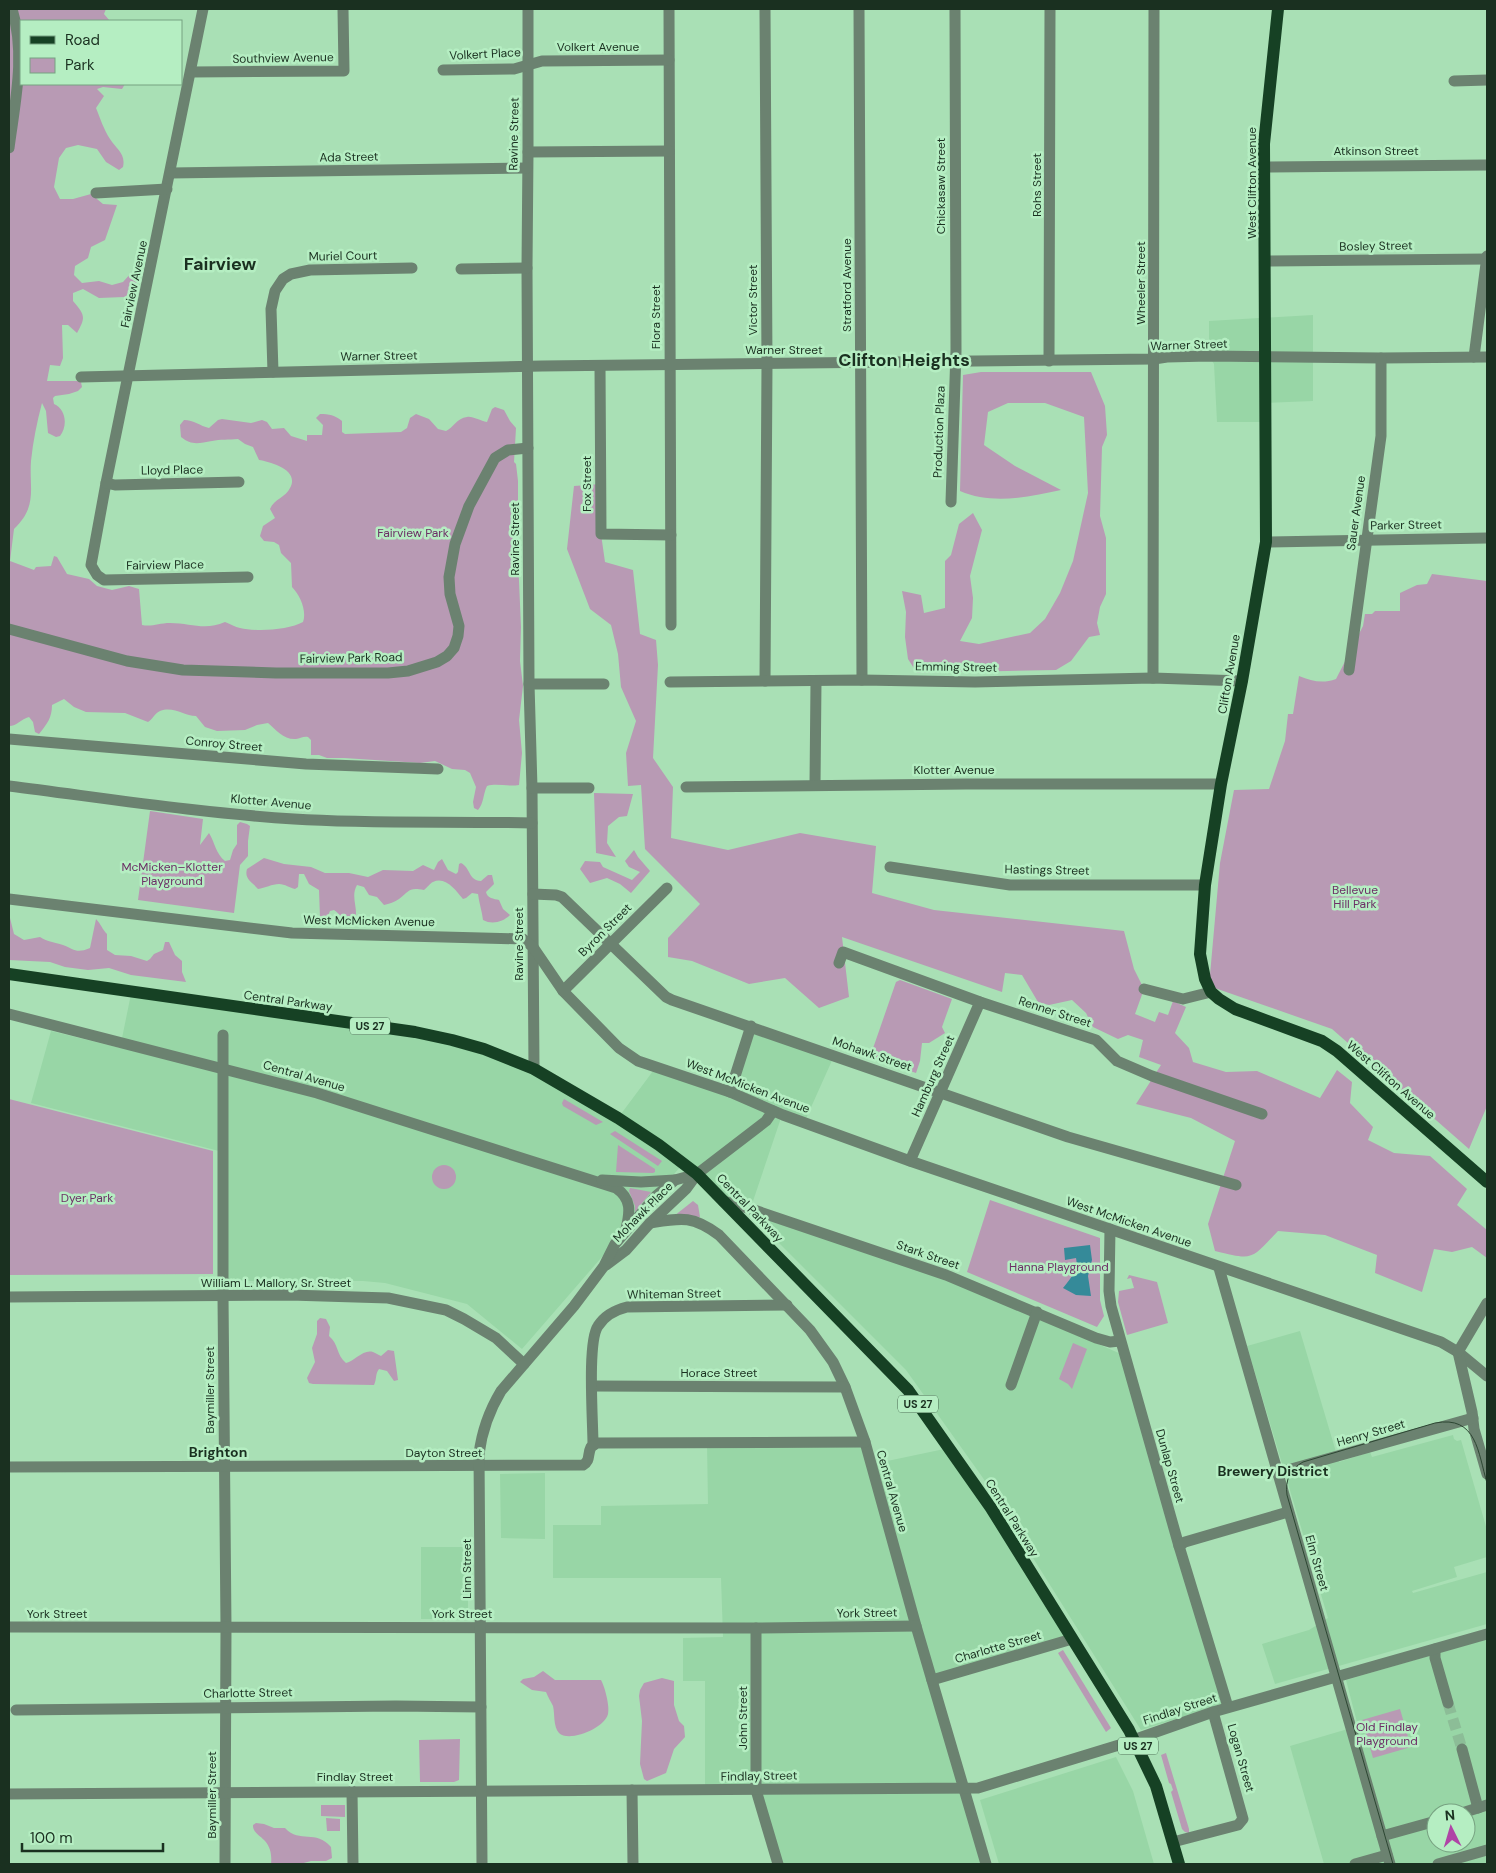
<svg xmlns="http://www.w3.org/2000/svg" width="1496" height="1873" font-family="'DM Sans',sans-serif">
	<rect width="100%" height="100%" fill="#a9e0b5"/>
	<g fill="#98d6a6" fill-rule="evenodd">
		<path d="M1313 315V401L1265 403V422H1217L1214 364 1209 356V321Z"/>
		<path d="M131 994 449 1042 551 1080 681 1166 522 1349 467 1304 385 1283 363 1281H219V1151L31 1103 51 1031 120 1048Z"/>
		<path d="M751 1026 834 1056 804 1123 782 1115 752 1204 723 1201 618 1118 656 1067 730 1091Z"/>
		<path d="M772 1219 950 1280 1121 1354 1222 1705 1141 1730 983 1478 906 1370 765 1229Z"/>
		<path d="M1300 1331 1339 1462 1370 1452 1372 1457 1453 1435 1454 1439 1457 1441 1461 1440 1487 1530V1557L1454 1567 1457 1577 1412 1591 1413 1593 1487 1572V1624L1275 1684 1262 1644 1309 1630 1328 1618 1247 1346Z"/>
		<path d="M865 1442 873 1464 949 1448 1072 1639 932 1680 986 1864H778L756 1790 705 1791V1681H683V1638L723 1637 721 1578H553V1525H601V1506L708 1504 707 1443Z"/>
		<path d="M545 1473V1539L501 1538 500 1474Z"/>
		<rect x="421" y="1547" width="47" height="72"/>
		<path d="M1487 1639V1864H1324L1290 1746 1358 1726 1346 1680ZM1436 1813H1466V1843H1436Z"/>
		<path d="M1116 1757 1133 1791 1154 1864H999L980 1800Z"/>
	</g>
	<g fill="#b89ab4">
		<path d="M9 9H106L104 14 110 21H21V84H125L122 89 103 87 97 89 104 96 96 108C100 118 104 130 110 139 116 149 126 153 123 167L119 170 106 162 97 149 78 145 66 148 59 158 54 187 60 199H73L91 194 103 204 117 205 105 240 91 247 88 258 75 266 74 275 82 283 99 281 112 285 123 282 132 272H136L138 278 133 292 124 297 99 298 83 289 73 293V301C85 315 86 317 77 333L68 325H62L63 358 60 366 50 365 47 381H77L81 382 82 387 78 391 69 394 55 396 53 398 54 404C66 409 68 426 60 436L56 437 48 433 46 411 42 403C37 422 33 441 31 461 29 489 38 506 14 529L10 561 34 570 36 567 51 566 54 556 57 557 67 574 89 579 97 586 112 590 129 586 139 589 142 625C152 627 159 623 170 623 191 623 205 631 225 622 231 624 235 627 240 628 257 632 289 630 303 622 307 611 300 595 292 587L291 563 281 553 279 545 274 542 264 541 260 536 263 526 275 518 270 509C274 499 286 497 290 488 300 470 271 462 259 460L253 447 245 444 238 439C229 440 220 439 212 441 199 443 192 446 181 437L180 425 184 420C194 420 200 426 209 428L218 420 222 419 251 423 262 420 267 422 272 429 284 428 291 436 307 441V435H322L323 425 316 418 320 414C329 414 335 415 342 421V432L345 434 401 432 407 428 410 418 416 414 429 419 438 429 446 431C453 428 457 418 467 417 473 416 480 421 487 422L492 409 495 407 504 410 510 421 516 428 514 462 516 464 518 481V558L521 627 520 661 523 686 519 720 522 753 519 785C508 787 497 783 487 786 483 794 484 803 478 810L474 808 473 802 476 787 470 773 465 770 452 769 435 761 420 763 344 758H327L319 755H311V740L308 737C303 736 300 739 296 739 284 740 276 730 268 723L257 725 245 730 217 731 205 727 196 716C184 716 174 706 160 711 155 713 152 720 148 722L125 713 86 712 74 707 64 699 52 705C52 718 47 724 39 734L35 732 33 722 29 717C21 719 17 726 9 726Z"/>
		<path d="M981 372H1091L1105 406 1107 435 1102 447 1100 516 1106 538V594L1100 607 1097 623 1100 635 1089 637 1071 661 1056 670 917 673 908 659 905 637 906 612 902 591 921 595 924 613 945 608V561L951 555 959 524 973 513 982 530 970 576 973 598 972 618 960 641 979 644 1030 633 1045 619 1060 593 1073 561 1088 493 1084 417 1045 403H1008L988 412 984 445 1015 466 1061 490C1029 497 992 505 960 491L963 375Z"/>
		<path d="M601 484V534L605 562 633 570 640 634 656 640 658 665 653 758 673 787 671 838 728 850 800 833 876 846 872 893 934 910 1124 931 1134 969 1144 989 1135 1014 1155 1022 1159 1012 1168 1015 1173 1001 1186 1007 1175 1033 1189 1048 1193 1062 1226 1072 1257 1071 1320 1098 1337 1070 1352 1082 1350 1103 1373 1127 1368 1140 1394 1153 1430 1156 1467 1189 1457 1205 1487 1230V1258L1472 1247 1452 1252 1434 1249 1422 1292 1375 1273 1377 1255 1325 1235 1278 1231C1251 1259 1255 1261 1215 1251L1208 1224 1235 1141 1191 1118 1136 1104 1161 1065 1139 1057 1143 1040 1128 1035 1118 1039 1093 1027 1086 1013 1072 1000 1049 1005 1038 1002 1022 975 1005 973 1002 992 842 937 849 997 819 1008 785 978 749 984 692 961 668 957V938L700 904 645 849 641 785 628 786 626 753 636 721 621 687 618 654 611 625 590 609 567 549 574 486Z"/>
		<path d="M1432 574 1487 581V1106L1469 1149 1332 1029 1209 986 1220 863 1234 790 1269 789 1285 741 1288 714H1293L1299 676C1312 681 1322 684 1336 679L1363 626 1365 614H1372L1375 611H1400V593L1417 585 1427 584Z"/>
		<path d="M594 793 633 794 627 816 619 817 608 826 607 843 616 857 596 853Z"/>
		<path d="M150 811 203 819 200 845 209 833C215 843 216 854 225 861L230 860 233 850 237 844V825L240 822 247 824 250 826 248 841V856L240 865 234 913 138 900Z"/>
		<path d="M634 850 638 857 650 871 631 893 620 884 607 878 590 883 580 869 585 861 600 862 603 867 632 880 640 872 629 867 625 861Z"/>
		<path d="M264 858 284 864 311 867 325 873H349L368 877 383 870 413 871 423 865 434 870 438 862 442 859 448 870 456 874 458 872 459 864 461 863C471 868 468 880 481 881L488 875H492L494 884 486 892C487 898 494 899 499 900L503 909 510 915C503 922 492 925 483 920 482 911 479 903 478 894L472 893 466 898 463 899C456 891 446 876 433 882 430 883 427 888 424 890 408 887 410 891 399 899 395 902 389 904 384 905L377 897 369 895 364 887 357 885C350 897 359 909 355 921 344 924 342 915 334 910L330 911 326 920 323 921 320 918 319 890 309 884 304 874H299L298 887 295 889C290 888 285 884 279 884 272 884 265 888 258 889 252 882 244 879 247 869Z"/>
		<path d="M9 914 14 934 24 940 40 937C48 942 54 942 63 945 74 949 76 954 90 948L96 919C101 924 102 929 107 934V950L115 955 131 956 147 961 150 959 154 954 163 950 165 942H169L175 955 182 961V972L186 982 131 975 109 968 88 970 65 967 50 962 9 960Z"/>
		<path d="M900 980 952 999 942 1027 945 1033 929 1043H922L920 1061 916 1073 870 1057 896 982Z"/>
		<path d="M9 1099 213 1151V1274L9 1275Z"/>
		<path d="M564 1099 603 1122 596 1125 563 1106 562 1103Z"/>
		<path d="M615 1131 662 1161 658 1166 610 1134Z"/>
		<path d="M618 1145 655 1169V1172L653 1173 616 1172Z"/>
		<circle cx="444" cy="1177" r="12"/>
		<path d="M630 1188 651 1192 635 1212V1206L629 1191Z"/>
		<path d="M990 1200 1100 1238V1300L1104 1316 1097 1327 967 1272Z"/>
		<path d="M693 1201 698 1205 700 1217 674 1216Z"/>
		<path d="M1129 1275 1157 1282 1168 1323 1127 1335 1118 1302 1119 1291 1134 1288 1131 1278 1127 1279Z"/>
		<path d="M320 1318 326 1319 330 1327 329 1336C339 1344 336 1355 346 1363 355 1361 363 1349 373 1352 376 1353 378 1355 381 1356L388 1350 394 1351 398 1380 394 1381 387 1371 379 1369C375 1374 377 1379 374 1385L313 1384 309 1383 307 1378 315 1362 312 1348 317 1334V1321Z"/>
		<path d="M1073 1343 1087 1349 1072 1389 1068 1384 1059 1379Z"/>
		<path d="M1063 1650 1111 1728 1106 1732 1058 1653Z"/>
		<path d="M543 1671 555 1680H601C605 1687 610 1707 608 1714 605 1728 569 1743 559 1733 553 1726 555 1714 553 1706 551 1702 548 1697 546 1692L532 1690 520 1682 523 1679 534 1677Z"/>
		<path d="M662 1678 674 1681V1705L679 1721 684 1726 685 1737 674 1749 666 1773 647 1781 644 1779 640 1764 642 1721 639 1696 640 1690 644 1683Z"/>
		<path d="M1400 1709 1411 1747 1373 1758 1362 1720Z"/>
		<path d="M460 1739 459 1780 454 1782H420L419 1740Z"/>
		<path d="M1166 1753 1189 1829V1833L1185 1832 1182 1829 1171 1792 1173 1790 1171 1784 1169 1783 1161 1755Z"/>
		<path d="M321 1805H345V1817L321 1816Z"/>
		<path d="M326 1818 340 1819V1831H327Z"/>
		<path d="M256 1823 264 1824 274 1828H285C300 1844 316 1829 331 1847L332 1858 326 1861H311L300 1864H271C274 1836 252 1838 253 1825Z"/>
	</g>
	<path fill="#358a99" d="M1090 1245 1092 1260 1088 1276 1091 1296 1076 1295 1063 1288C1070 1279 1079 1270 1076 1258L1065 1260 1064 1248Z"/>
	<g fill="none" stroke-linecap="round" stroke-linejoin="round">
		<path stroke="#8cbd97" stroke-width="11" stroke-dasharray="11 5.5" stroke-linecap="butt" d="M1448 1703 1462 1749"/>
		<g stroke="#6b8270" stroke-width="11">
			<path d="M203 9 106 483 91 565 97 575 104 580 248 577"/>
			<path d="M528 9V152L527 268 529 684 532 788 534 1069"/>
			<path d="M669 9 671 625"/>
			<path d="M765 9 767 364 765 681"/>
			<path d="M859 9 862 680"/>
			<path d="M443 70 514 69 542 61 669 60"/>
			<path d="M191 72 344 71 343 9"/>
			<path d="M1454 81 1487 80"/>
			<path d="M9 148C15 102 26 54 12 9"/>
			<path d="M528 152 669 151"/>
			<path d="M1265 167 1487 165"/>
			<path d="M171 173 527 168"/>
			<path d="M96 193 167 189"/>
			<path d="M1265 261 1487 259"/>
			<path d="M461 269 527 268"/>
			<path d="M1474 357 1487 256"/>
			<path d="M1049 361 1050 9"/>
			<path d="M600 366 601 534 671 535"/>
			<path d="M273 372 271 309 275 291 283 279 291 274 310 270 412 268"/>
			<path d="M81 377 542 366 1154 359 1167 357 1209 356 1381 358 1487 357"/>
			<path d="M106 483 115 485 239 482"/>
			<path d="M951 502 956 351 955 9"/>
			<path d="M1266 542 1487 538"/>
			<path d="M9 629 127 661 183 670 276 673H388L408 671 437 662 447 656 454 648 458 636 459 626 450 594 449 577 455 544 469 506 495 458 508 450 528 448"/>
			<path d="M1349 670 1381 436V358"/>
			<path d="M1153 678 1154 9"/>
			<path d="M670 682 862 680 975 682 1153 678 1242 681"/>
			<path d="M529 684H604"/>
			<path d="M9 739 306 764 438 769"/>
			<path d="M815 785 816 682"/>
			<path d="M9 786C104 798 199 813 294 819 373 824 453 821 532 823"/>
			<path d="M686 787 966 784H1221"/>
			<path d="M532 788H589"/>
			<path d="M890 867 1010 885H1205"/>
			<path d="M533 894 556 895 562 897 666 997 672 1000 1068 1137 1236 1185"/>
			<path d="M9 899 292 933 523 939 533 947 563 991 619 1048 638 1061 730 1092 783 1115 910 1161 1441 1342 1458 1352 1487 1376"/>
			<path d="M839 963 843 952 980 1002 1096 1040 1117 1061 1152 1076 1262 1114"/>
			<path d="M1144 989 1183 999 1211 992"/>
			<path d="M563 991 667 888"/>
			<path d="M9 1014 317 1093 616 1188C632 1199 630 1212 626 1229"/>
			<path d="M223 1035V1296L226 1627 225 1864"/>
			<path d="M730 1092 751 1026"/>
			<path d="M910 1161 980 1002"/>
			<path d="M602 1180 641 1182 675 1180"/>
			<path d="M723 1201 751 1209 946 1275 1096 1338 1110 1342 1120 1341"/>
			<path d="M650 1223C681 1218 692 1215 719 1235L810 1330 833 1362 845 1387 865 1442 916 1626 986 1864"/>
			<path d="M1110 1229 1109 1291 1111 1306 1179 1546 1228 1707"/>
			<path d="M606 1265 626 1250 650 1223 686 1189 697 1174 766 1121 773 1111"/>
			<path d="M1219 1268 1390 1864"/>
			<path d="M9 1297 290 1295 388 1298 446 1310 464 1319 496 1338 524 1364"/>
			<path d="M1458 1352 1472 1412 1474 1429 1487 1474"/>
			<path d="M1458 1352 1487 1303"/>
			<path d="M1011 1385 1037 1312"/>
			<path d="M593 1386 845 1387"/>
			<path d="M593 1445C593 1421 587 1342 598 1326 605 1315 615 1310 627 1307L787 1305"/>
			<path d="M9 1467 583 1465C591 1460 587 1455 591 1447L597 1443 865 1442"/>
			<path d="M1277 1473 1473 1418"/>
			<path d="M1179 1546 1185 1542 1288 1512"/>
			<path d="M9 1627 756 1628 916 1626"/>
			<path d="M756 1628V1790L778 1864"/>
			<path d="M1435 1649V1658L1448 1703"/>
			<path d="M932 1680 1072 1639"/>
			<path d="M16 1710 396 1706 481 1707"/>
			<path d="M1462 1749 1478 1808"/>
			<path d="M632 1790 633 1864"/>
			<path d="M352 1791 353 1864"/>
			<path d="M9 1794 978 1788 1119 1745 1213 1712 1487 1634"/>
			<path d="M1462 1813 1487 1805"/>
			<path d="M1382 1836 1436 1821"/>
			<path d="M1173 1842 1238 1825 1243 1819 1213 1712"/>
			<path d="M482 1864 479 1454C482 1430 489 1411 501 1391L574 1306 604 1266 615 1244 656 1196 675 1180 697 1174"/>
			<path d="M1355 1864 1387 1855"/>
			<path d="M1438 1864 1487 1850"/>
		</g>
		<g stroke="#164124" stroke-width="12">
			<path d="M1278 9 1264 144 1266 542 1242 681 1221 784 1205 885 1200 954 1205 979 1211 992 1219 999 1235 1009 1322 1041 1337 1051 1487 1182"/>
			<path d="M9 974 415 1032 452 1040 484 1049 534 1069 618 1118 659 1145 697 1174 908 1390 991 1508 1129 1730 1156 1786 1179 1864"/>
		</g>
		<path stroke="#2c4632" stroke-width="1" d="M1393 1864 1287 1495C1285 1480 1290 1469 1303 1462L1435 1423C1477 1415 1478 1453 1487 1483"/>
	</g>
	<g text-anchor="middle" stroke-width="5" stroke-linejoin="round" paint-order="stroke">
		<g fill="#b5eec2" stroke="#486951" stroke-width="1">
			<rect x="350" y="1017.5" width="40" height="17" rx="4"/>
			<rect x="898" y="1395.5" width="40" height="17" rx="4"/>
			<rect x="1118" y="1737.5" width="40" height="17" rx="4"/>
		</g>
		<g font-size="11" font-weight="bold" fill="#1a3020">
			<text x="370" y="1030">US 27</text>
			<text x="918" y="1408">US 27</text>
			<text x="1138" y="1750">US 27</text>
		</g>
		<g font-size="12" fill="#1a3020" stroke="#b5eec2">
			<text x="598" y="51">Volkert Avenue</text>
			<text transform="translate(485 54) rotate(-3)" y="4">Volkert Place</text>
			<text transform="translate(283 58) rotate(-1)" y="4">Southview Avenue</text>
			<text transform="translate(514 134) rotate(-89)" y="4">Ravine Street</text>
			<text x="1376" y="155">Atkinson Street</text>
			<text transform="translate(349 157) rotate(-1)" y="4">Ada Street</text>
			<text transform="translate(1252 183) rotate(-90)" y="4">West Clifton Avenue</text>
			<text transform="translate(1037 185) rotate(-90)" y="4">Rohs Street</text>
			<text transform="translate(941 186) rotate(-90)" y="4">Chickasaw Street</text>
			<text transform="translate(1376 246) rotate(-1)" y="4">Bosley Street</text>
			<text transform="translate(343 256) rotate(-1)" y="4">Muriel Court</text>
			<text transform="translate(1141 283) rotate(-90)" y="4">Wheeler Street</text>
			<text transform="translate(134 284) rotate(-78)" y="4">Fairview Avenue</text>
			<text transform="translate(847 285) rotate(-90)" y="4">Stratford Avenue</text>
			<text transform="translate(753 300) rotate(-90)" y="4">Victor Street</text>
			<text transform="translate(656 317) rotate(-90)" y="4">Flora Street</text>
			<text transform="translate(1189 345) rotate(-2)" y="4">Warner Street</text>
			<text x="784" y="354">Warner Street</text>
			<text transform="translate(379 356) rotate(-1)" y="4">Warner Street</text>
			<text transform="translate(939 432) rotate(-88)" y="4">Production Plaza</text>
			<text transform="translate(172 470) rotate(-1)" y="4">Lloyd Place</text>
			<text transform="translate(587 484) rotate(-90)" y="4">Fox Street</text>
			<text transform="translate(1356 513) rotate(-82)" y="4">Sauer Avenue</text>
			<text transform="translate(1406 525) rotate(-1)" y="4">Parker Street</text>
			<text transform="translate(515 539) rotate(-90)" y="4">Ravine Street</text>
			<text transform="translate(165 565) rotate(-1)" y="4">Fairview Place</text>
			<text transform="translate(351 658) rotate(-1)" y="4">Fairview Park Road</text>
			<text transform="translate(956 667) rotate(1)" y="4">Emming Street</text>
			<text transform="translate(1229 674) rotate(-80)" y="4">Clifton Avenue</text>
			<text transform="translate(224 744) rotate(5)" y="4">Conroy Street</text>
			<text x="954" y="774">Klotter Avenue</text>
			<text transform="translate(271 802) rotate(5)" y="4">Klotter Avenue</text>
			<text transform="translate(1047 870) rotate(1)" y="4">Hastings Street</text>
			<text transform="translate(369 921) rotate(1)" y="4">West McMicken Avenue</text>
			<text transform="translate(605 930) rotate(-45)" y="4">Byron Street</text>
			<text transform="translate(519 944) rotate(-90)" y="4">Ravine Street</text>
			<text transform="translate(288 1001) rotate(8)" y="4">Central Parkway</text>
			<text transform="translate(1055 1012) rotate(18)" y="4">Renner Street</text>
			<text transform="translate(872 1054) rotate(19)" y="4">Mohawk Street</text>
			<text transform="translate(304 1076) rotate(16)" y="4">Central Avenue</text>
			<text transform="translate(933 1076) rotate(-66)" y="4">Hamburg Street</text>
			<text transform="translate(1391 1080) rotate(41)" y="4">West Clifton Avenue</text>
			<text transform="translate(748 1086) rotate(21)" y="4">West McMicken Avenue</text>
			<text transform="translate(750 1208) rotate(46)" y="4">Central Parkway</text>
			<text transform="translate(643 1212) rotate(-45)" y="4">Mohawk Place</text>
			<text transform="translate(1129 1222) rotate(19)" y="4">West McMicken Avenue</text>
			<text transform="translate(928 1255) rotate(19)" y="4">Stark Street</text>
			<text x="276" y="1287">William L. Mallory, Sr. Street</text>
			<text transform="translate(674 1294) rotate(-1)" y="4">Whiteman Street</text>
			<text x="719" y="1377">Horace Street</text>
			<text transform="translate(210 1390) rotate(-90)" y="4">Baymiller Street</text>
			<text transform="translate(1371 1433) rotate(-16)" y="4">Henry Street</text>
			<text x="444" y="1457">Dayton Street</text>
			<text transform="translate(1170 1466) rotate(74)" y="4">Dunlap Street</text>
			<text transform="translate(892 1491) rotate(74)" y="4">Central Avenue</text>
			<text transform="translate(1012 1518) rotate(58)" y="4">Central Parkway</text>
			<text transform="translate(1317 1563) rotate(74)" y="4">Elm Street</text>
			<text transform="translate(467 1569) rotate(-90)" y="4">Linn Street</text>
			<text transform="translate(867 1613) rotate(-1)" y="4">York Street</text>
			<text x="57" y="1618">York Street</text>
			<text x="462" y="1618">York Street</text>
			<text transform="translate(998 1647) rotate(-16)" y="4">Charlotte Street</text>
			<text transform="translate(248 1693) rotate(-1)" y="4">Charlotte Street</text>
			<text transform="translate(1180 1709) rotate(-18)" y="4">Findlay Street</text>
			<text transform="translate(743 1718) rotate(-90)" y="4">John Street</text>
			<text transform="translate(1241 1758) rotate(74)" y="4">Logan Street</text>
			<text transform="translate(759 1776) rotate(-1)" y="4">Findlay Street</text>
			<text x="355" y="1781">Findlay Street</text>
			<text transform="translate(212 1795) rotate(-90)" y="4">Baymiller Street</text>
		</g>
		<g font-size="12" fill="#6c2f66" stroke="#b5eec2">
			<text x="413" y="537">Fairview Park</text>
			<text x="172" y="871">McMicken–Klotter<tspan x="172" dy="14">Playground</tspan></text>
			<text x="1355" y="894">Bellevue<tspan x="1355" dy="14">Hill Park</tspan></text>
			<text x="87" y="1202">Dyer Park</text>
			<text x="1059" y="1271">Hanna Playground</text>
			<text x="1387" y="1731">Old Findlay<tspan x="1387" dy="14">Playground</tspan></text>
		</g>
		<g font-size="14" font-weight="bold" fill="#1a3020" stroke="#b5eec2">
			<text x="218" y="1457">Brighton</text>
			<text x="1273" y="1476">Brewery District</text>
		</g>
		<g font-size="18" font-weight="bold" fill="#1a3020" stroke="#b5eec2">
			<text x="220" y="270">Fairview</text>
			<text x="904" y="366">Clifton Heights</text>
		</g>
	</g>
	<rect width="1496" height="1873" fill="none" stroke="#1a3020" stroke-width="20"/>
	<rect x="20" y="20" width="162" height="65" fill="#b5eec2" stroke="#77a281"/>
	<rect x="30" y="36" width="25" height="8" fill="#164124" stroke="#77a281"/>
	<text x="65" y="45" font-size="15" fill="#1a3020">Road</text>
	<rect x="30" y="58" width="25" height="15" fill="#b89ab4" stroke="#77a281"/>
	<text x="65" y="70" font-size="15" fill="#1a3020">Park</text>
	<g transform="translate(1451 1828) rotate(355)"><circle r="24" fill="#b5eec2" stroke="#77a281"/>
	<path d="M0-4L9 19L0 12L-9 19Z" fill="#af45a6"/>
	<text y="-8" font-size="14" font-weight="bold" text-anchor="middle" fill="#1a3020">N</text>
	</g>
	<path d="M22 1843v8h141v-8" fill="none" stroke="#1a3020" stroke-width="2.5"/>
	<text x="30" y="1843" font-size="15" fill="#1a3020" stroke="#b5eec2" stroke-width="4" paint-order="stroke">100 m</text>
</svg>
